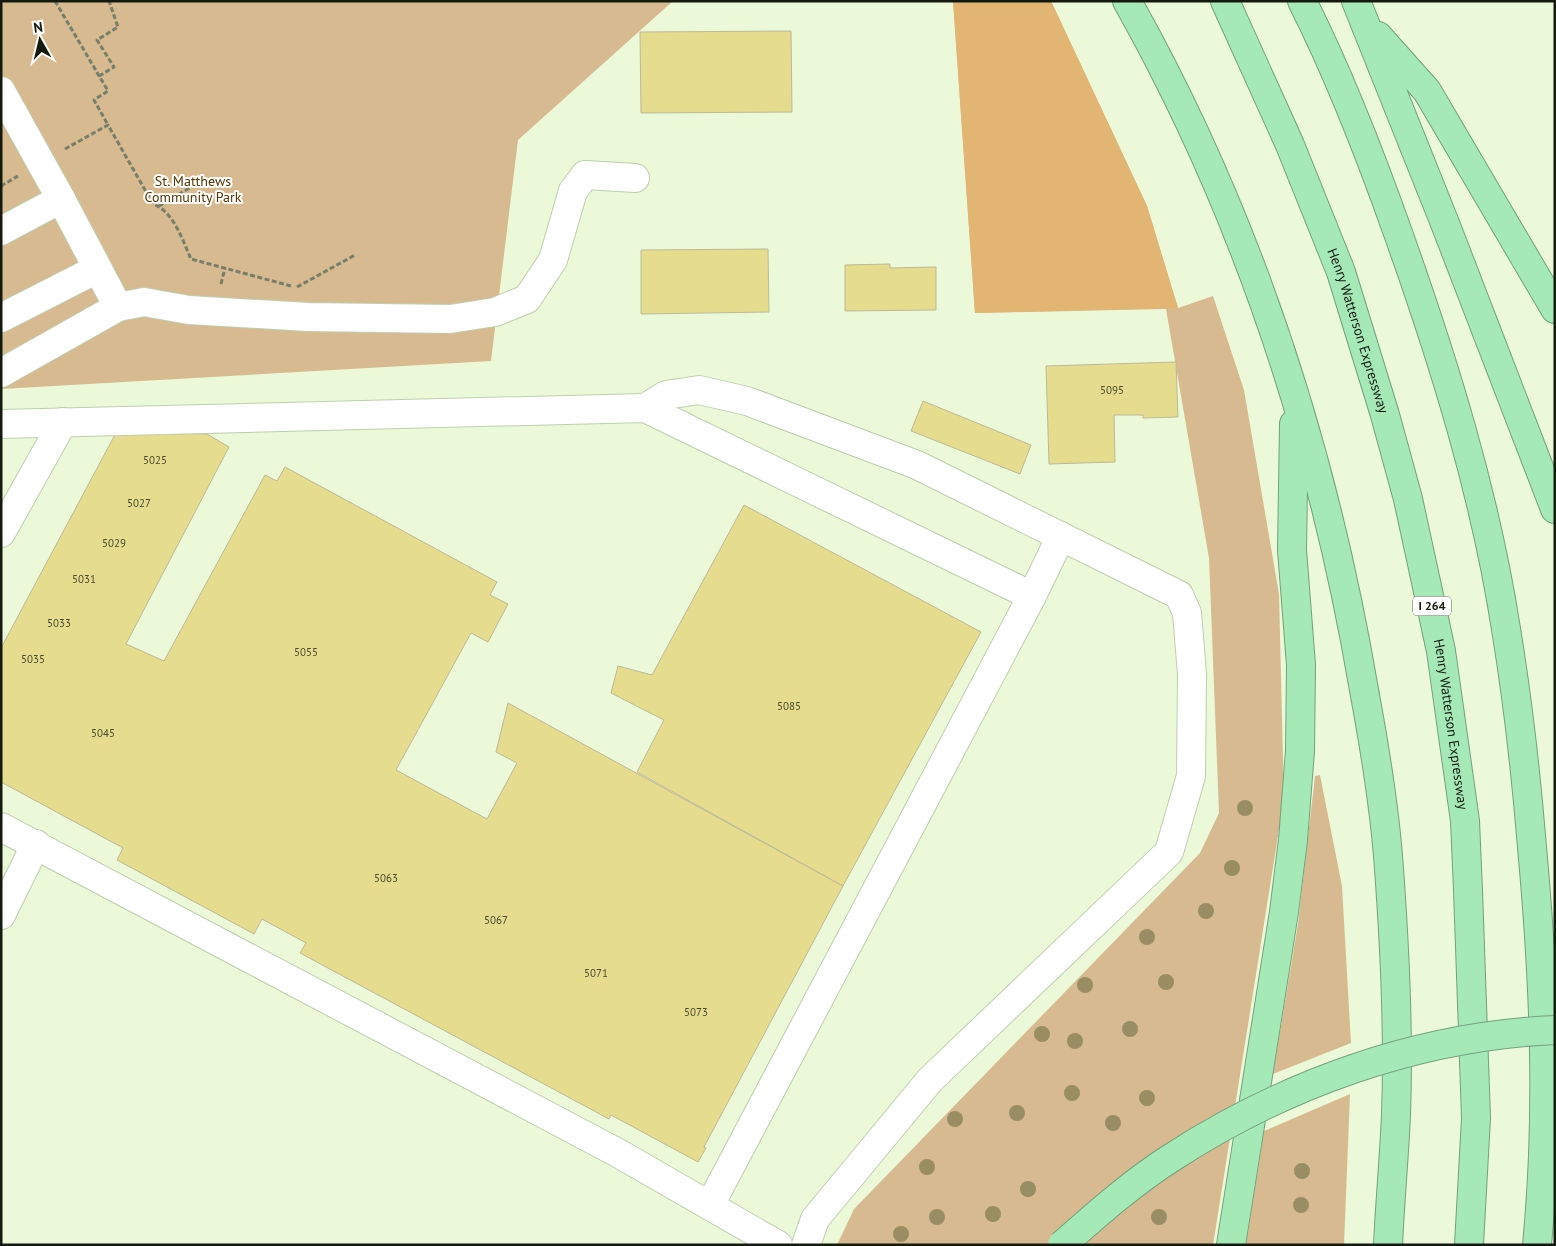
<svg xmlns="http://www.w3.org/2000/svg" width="1556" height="1246" font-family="'PT Sans',sans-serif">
	<rect width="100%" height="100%" fill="#ebf9d9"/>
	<g fill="#d7ba90">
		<path d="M1 1H673L518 140 491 361 1 389Z"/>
		<path d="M953 1H1051L1147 206 1178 308 1213 296 1244 390 1279 594 1284 798 1213 1245H837L854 1209 1200 853 1219 813 1209 558 1166 309 975 313Z"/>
		<path d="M1320 775 1342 886 1351 1043 1273 1074 1298 924 1315 776Z"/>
		<path d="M1350 1094 1344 1245H1246L1264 1131Z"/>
	</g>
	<path fill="#e2b572" d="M953 1H1051L1147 206 1178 308 975 313Z"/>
	<g fill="#e5dc8e" stroke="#bcb998">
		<path d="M791 31 792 112 641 113 640 32Z"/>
		<path d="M768 249 769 312 641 314V250Z"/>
		<path d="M890 264V268L936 267V310L845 311V265Z"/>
		<path d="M1176 362 1178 417 1143 418V415H1114L1115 462 1049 464 1046 366Z"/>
		<path d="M923 401 1031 445 1020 474 911 431Z"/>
		<path d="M118 429 129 432 207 434 229 447 126 644 164 661 265 475 277 481 285 467 497 582 490 595 508 604 488 642 471 633 396 770 487 819 517 763 496 752 508 703 843 886 704 1147 706 1148 698 1162 611 1115 609 1119 300 953 306 943 262 919 254 934 117 860 123 848 1 782V648Z"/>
		<path d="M744 505 981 632 843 886 637 772 664 720 611 693 618 666 652 675Z"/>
	</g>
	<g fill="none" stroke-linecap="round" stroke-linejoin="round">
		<g stroke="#bfceaf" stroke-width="30">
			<g id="minor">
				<path d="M1 91 61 199"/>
				<path d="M1 231 61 199 118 307 1 373"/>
				<path d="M118 307 144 302 189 310 308 317 450 319 495 312 527 299 553 260 573 191 585 175 635 178"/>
				<path d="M1 318 97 269"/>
				<path d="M645 408 666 395 699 390 747 401 917 465 1179 595 1187 613 1192 674 1191 776 1169 852 930 1080 815 1219 806 1245"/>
				<path d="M1 424 645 408 1032 596"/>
				<path d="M1 533 63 422"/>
				<path d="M1 827 618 1153 778 1245"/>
				<path d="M1 915 36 844"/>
				<path d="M710 1205 1032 596 1061 536"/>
			</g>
		</g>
		<g stroke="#73a17c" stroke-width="30">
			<g id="highway">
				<path d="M1127 1C1247 214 1323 449 1364 690 1375 749 1385 809 1389 869 1395 951 1399 1034 1396 1115 1394 1159 1390 1202 1388 1245"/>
				<path id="s1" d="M1225 1 1290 145 1341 272 1385 415 1408 499 1441 651 1465 821 1468 890 1476 1118 1469 1245"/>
				<path d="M1302 1C1340 76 1370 154 1398 233 1444 362 1485 494 1506 629 1518 702 1526 774 1532 847 1544 979 1550 1112 1537 1245"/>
				<path d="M1356 1 1446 226 1555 509"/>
				<path d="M1378 36 1427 91 1555 309"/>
				<path d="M1231 1245 1284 912 1293 840 1300 751 1301 665 1292 550 1294 424"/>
			</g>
		</g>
		<g stroke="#767f6b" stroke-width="3" stroke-dasharray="5 2.5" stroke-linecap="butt">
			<path d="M55 1 108 91 94 100 108 125"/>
			<path d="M99 76 114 67 97 40 118 27 109 1"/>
			<path d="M65 149 108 125 153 204C174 212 182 239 191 259L291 286"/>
			<path d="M1 186 18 176"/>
			<path d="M159 206 205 179"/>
			<path d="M221 284 225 268"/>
			<path d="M297 287 355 255"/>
		</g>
		<use href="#minor" stroke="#fff" stroke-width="28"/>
		<use href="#highway" stroke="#a5e9b7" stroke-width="28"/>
		<g stroke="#73a17c" stroke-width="30" stroke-linecap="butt">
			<path id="highway-bridge" d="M1062 1245C1097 1214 1132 1183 1171 1158 1285 1084 1418 1036 1555 1030"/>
		</g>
		<use href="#highway-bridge" stroke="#a5e9b7" stroke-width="28"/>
	</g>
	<g fill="#988e62">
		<circle cx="1245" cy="808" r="8"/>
		<circle cx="1232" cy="868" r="8"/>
		<circle cx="1206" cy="911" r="8"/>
		<circle cx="1147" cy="937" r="8"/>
		<circle cx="1166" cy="982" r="8"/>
		<circle cx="1085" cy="985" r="8"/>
		<circle cx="1130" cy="1029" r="8"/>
		<circle cx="1042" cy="1034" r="8"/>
		<circle cx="1075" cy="1041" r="8"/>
		<circle cx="1072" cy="1093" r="8"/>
		<circle cx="1147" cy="1098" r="8"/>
		<circle cx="1017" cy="1113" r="8"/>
		<circle cx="955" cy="1119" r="8"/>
		<circle cx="1113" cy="1123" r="8"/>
		<circle cx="927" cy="1167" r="8"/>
		<circle cx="1302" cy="1171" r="8"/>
		<circle cx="1028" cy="1189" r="8"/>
		<circle cx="1301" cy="1205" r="8"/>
		<circle cx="993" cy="1214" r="8"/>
		<circle cx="937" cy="1217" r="8"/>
		<circle cx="1159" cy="1217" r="8"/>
		<circle cx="901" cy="1234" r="8"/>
	</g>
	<g text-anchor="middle" stroke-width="4" stroke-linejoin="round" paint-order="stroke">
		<g font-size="11" fill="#494a2f">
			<text x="1112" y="394">5095</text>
			<text x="155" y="464">5025</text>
			<text x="139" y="507">5027</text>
			<text x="114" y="547">5029</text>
			<text x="84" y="583">5031</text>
			<text x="59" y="627">5033</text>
			<text x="306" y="656">5055</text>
			<text x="33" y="663">5035</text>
			<text x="789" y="710">5085</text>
			<text x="103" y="737">5045</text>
			<text x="386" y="882">5063</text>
			<text x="496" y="924">5067</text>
			<text x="596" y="977">5071</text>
			<text x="696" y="1016">5073</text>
		</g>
		<rect fill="#fff" stroke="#5b5f57" stroke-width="1" x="1413" y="596.5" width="38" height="19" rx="4"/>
		<g font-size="12" font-weight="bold" fill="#151a0f">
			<text x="1432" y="610">I 264</text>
		</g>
		<g font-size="14" fill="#553700" stroke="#fff">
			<text x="193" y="186">St. Matthews<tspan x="193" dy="16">Community Park</tspan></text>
		</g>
		<g font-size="14" fill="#151a0f" stroke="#fff">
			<text dy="5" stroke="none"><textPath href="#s1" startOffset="356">Henry Watterson Expressway</textPath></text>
			<text dy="5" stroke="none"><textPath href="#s1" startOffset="761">Henry Watterson Expressway</textPath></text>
		</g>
	</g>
	<rect width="1556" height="1246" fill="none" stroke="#151a0f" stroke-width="5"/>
	<g transform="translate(40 40) rotate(352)" stroke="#ffffff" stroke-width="4" paint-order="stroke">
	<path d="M0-4L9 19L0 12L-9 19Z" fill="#151a0f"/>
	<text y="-8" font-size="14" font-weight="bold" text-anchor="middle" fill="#151a0f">N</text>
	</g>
</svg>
